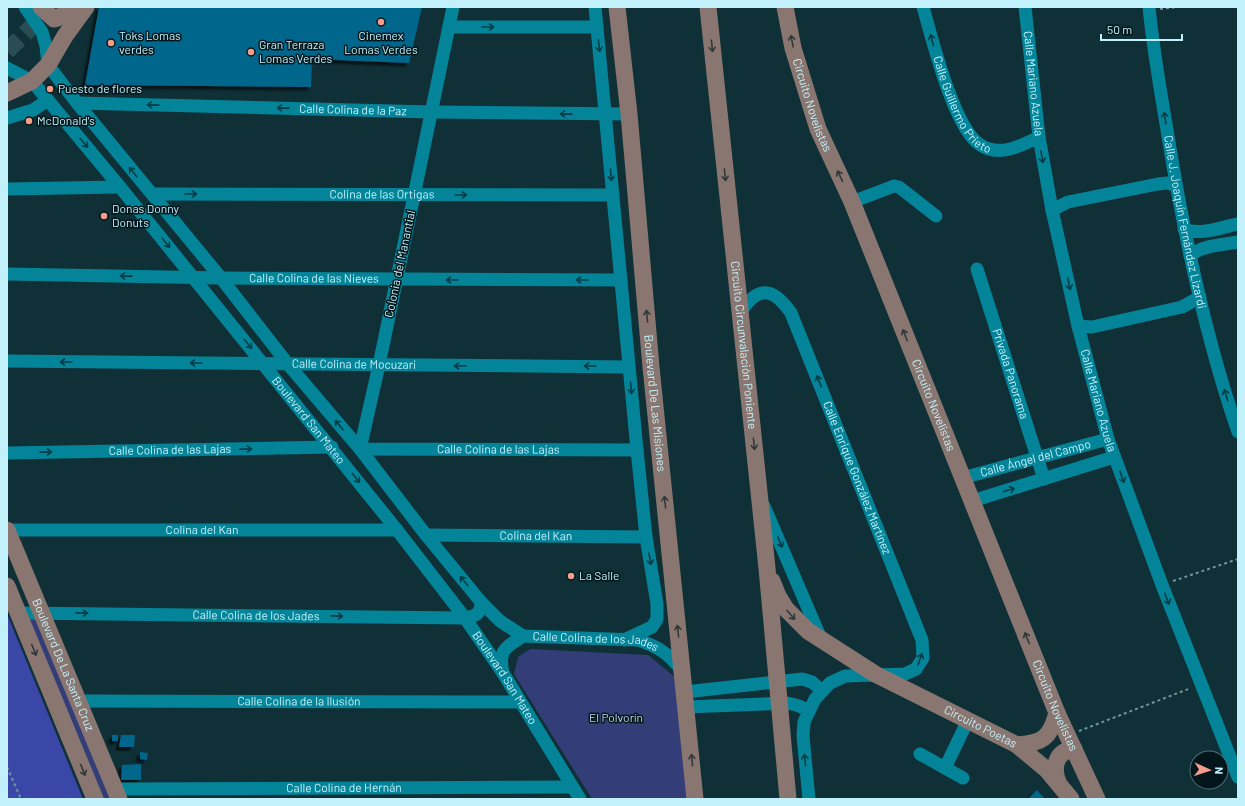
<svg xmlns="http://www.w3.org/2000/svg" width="1245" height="806" font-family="Barlow,sans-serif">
	<defs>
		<filter id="shadow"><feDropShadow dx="-3.5" dy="3.5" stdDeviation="1" flood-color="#0009"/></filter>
	</defs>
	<rect width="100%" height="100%" fill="#0f3036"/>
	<g fill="#333e78">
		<path d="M34 617 112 799H103L28 622 30 618Z"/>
		<path d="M530 649 648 655 676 678 689 799H592L514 674 518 657Z"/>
	</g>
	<path fill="#3a47a7" d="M7 614 83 799H7Z"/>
	<g fill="#04668c" filter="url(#shadow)">
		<path d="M99 7H422L409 63 312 59 311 87 85 85Z"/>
		<rect x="112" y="735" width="6" height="6"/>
		<path d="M121 735H135L134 747H119Z"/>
		<path d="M140 752 148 753 147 760 140 759Z"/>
		<path d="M141 764V780H121L122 765Z"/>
		<path d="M1037 790 1045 799H1028Z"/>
	</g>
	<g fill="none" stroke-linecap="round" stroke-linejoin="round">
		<path stroke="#2a4d54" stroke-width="17" stroke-dasharray="17 8" stroke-linecap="butt" d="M7 51 47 12"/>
		<g stroke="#6e969e" stroke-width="2" stroke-dasharray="3 3" stroke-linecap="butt">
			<path d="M1160 9 1178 7"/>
			<path d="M1173 581 1238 559"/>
			<path d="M1079 731 1191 688"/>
			<path d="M7 767 21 799"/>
		</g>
		<g stroke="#048498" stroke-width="13">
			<path d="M25 7 42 32 46 46 48 65 77 103 221 278 287 363 360 449 426 535 481 602 500 621 523 636"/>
			<path id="s1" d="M453 7 379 365 360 449 637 450"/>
			<path d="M595 7 637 450 646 537 657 604V619L652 627 624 640"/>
			<path id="s2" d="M923 7C932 38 953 126 979 144 998 158 1021 146 1039 137"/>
			<path id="s3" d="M1025 7 1039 137 1052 210 1078 326 1108 439 1162 585 1238 777"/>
			<path id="s4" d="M1149 7C1153 50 1161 93 1168 136 1184 236 1205 336 1238 432"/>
			<path d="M449 27H597"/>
			<path id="s5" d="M7 68 32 81 120 187 397 530 465 618 503 673 580 799"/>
			<path id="s6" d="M77 103 432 112 629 114"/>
			<path d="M7 118 33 110 48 100"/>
			<path d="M7 189 120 187"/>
			<path id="s7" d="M152 194 613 195"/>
			<path d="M852 202 894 186 899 187 936 216"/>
			<path d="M1052 210 1068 202 1158 184 1168 183 1176 186"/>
			<path d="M1184 229C1201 236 1221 227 1238 224"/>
			<path d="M1190 256C1202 245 1222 245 1238 242"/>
			<path id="s8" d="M977 269 1044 479"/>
			<path id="s9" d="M7 274 221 278 621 280"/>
			<path id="s10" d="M740 313C758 285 773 287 791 313L922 640 923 658 916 669 905 674 845 676 830 683 815 699 804 722 803 736 809 799"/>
			<path d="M1078 326 1092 327 1182 307 1200 297"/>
			<path id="s11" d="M7 361 629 367"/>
			<path id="s12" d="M7 453 332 447"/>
			<path id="s13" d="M962 478 1108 439"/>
			<path d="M972 501 1114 457"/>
			<path d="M764 506 822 641"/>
			<path id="s14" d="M7 530H397"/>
			<path id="s15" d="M426 535 646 537"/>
			<path id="s16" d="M20 613 465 618C476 616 481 614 481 602"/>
			<path id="s17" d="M503 673C498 650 505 648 523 636L638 640C658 646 670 655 682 671"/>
			<path d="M685 692 802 679 812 682 822 691"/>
			<path id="s18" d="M78 701 519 702"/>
			<path d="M687 707 787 703 796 705 809 710"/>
			<path d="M920 754 963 778"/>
			<path d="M945 768 968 720"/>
			<path id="s19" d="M115 789 572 787"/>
		</g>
		<g stroke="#897670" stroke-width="17">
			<path d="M41 7 54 19 58 18 73 7"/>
			<path id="s20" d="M617 7 629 114 651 367 695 799"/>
			<path id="s21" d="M708 7 767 568 788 799"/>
			<path id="s22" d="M785 7 793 48 818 129 852 202 1057 713 1097 799"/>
			<path d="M7 93 32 81 48 65 65 36 86 7"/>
			<path id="s23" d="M7 530 119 799"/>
			<path id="s24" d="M772 581 778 596 786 609 808 631 875 674 1017 745 1047 770 1071 799"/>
			<path d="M7 586 95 799"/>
			<path d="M1017 745C1043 743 1050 738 1057 713"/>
			<path d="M1058 782C1052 767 1056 751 1074 749"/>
		</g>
	</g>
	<defs><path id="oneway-shaft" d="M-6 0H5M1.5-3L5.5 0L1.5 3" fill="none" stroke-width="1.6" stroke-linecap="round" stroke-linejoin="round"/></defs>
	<g stroke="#033c47">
		<use href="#oneway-shaft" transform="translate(488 27)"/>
		<use href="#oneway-shaft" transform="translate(932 40) rotate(-105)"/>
		<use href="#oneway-shaft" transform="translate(599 46) rotate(84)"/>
		<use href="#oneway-shaft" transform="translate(153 105) rotate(-179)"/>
		<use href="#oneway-shaft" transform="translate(283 108) rotate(-179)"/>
		<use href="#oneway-shaft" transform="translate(566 114) rotate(-179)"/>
		<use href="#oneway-shaft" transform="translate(1165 118) rotate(-99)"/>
		<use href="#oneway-shaft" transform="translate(84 143) rotate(50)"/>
		<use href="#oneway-shaft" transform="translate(1042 157) rotate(79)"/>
		<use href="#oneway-shaft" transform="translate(133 172) rotate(-129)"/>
		<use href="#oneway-shaft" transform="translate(611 175) rotate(85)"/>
		<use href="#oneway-shaft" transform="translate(191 194)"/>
		<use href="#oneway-shaft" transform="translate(461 195)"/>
		<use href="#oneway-shaft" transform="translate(166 243) rotate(51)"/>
		<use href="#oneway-shaft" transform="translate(126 276) rotate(-179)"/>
		<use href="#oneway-shaft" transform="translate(452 280) rotate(-180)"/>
		<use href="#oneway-shaft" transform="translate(582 280) rotate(-180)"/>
		<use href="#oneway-shaft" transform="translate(1069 284) rotate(78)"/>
		<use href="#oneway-shaft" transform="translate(248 344) rotate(51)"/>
		<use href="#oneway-shaft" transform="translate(66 362) rotate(-180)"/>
		<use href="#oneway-shaft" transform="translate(196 363) rotate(-180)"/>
		<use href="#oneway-shaft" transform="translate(460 366) rotate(-180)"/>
		<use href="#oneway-shaft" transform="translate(590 366) rotate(-180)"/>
		<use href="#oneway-shaft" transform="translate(819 381) rotate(-112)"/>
		<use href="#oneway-shaft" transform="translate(631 388) rotate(85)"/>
		<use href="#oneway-shaft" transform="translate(1226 395) rotate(-107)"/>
		<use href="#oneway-shaft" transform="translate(339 425) rotate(-130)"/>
		<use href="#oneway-shaft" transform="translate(246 449) rotate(-1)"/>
		<use href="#oneway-shaft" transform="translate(46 452) rotate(-1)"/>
		<use href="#oneway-shaft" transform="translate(1122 477) rotate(70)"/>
		<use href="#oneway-shaft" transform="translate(356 478) rotate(52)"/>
		<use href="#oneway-shaft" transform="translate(1009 490) rotate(-17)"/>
		<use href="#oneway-shaft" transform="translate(780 542) rotate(67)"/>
		<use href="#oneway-shaft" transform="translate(650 559) rotate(80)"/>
		<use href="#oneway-shaft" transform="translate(464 581) rotate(-130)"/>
		<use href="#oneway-shaft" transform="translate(1167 599) rotate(68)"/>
		<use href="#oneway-shaft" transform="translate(82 613) rotate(1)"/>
		<use href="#oneway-shaft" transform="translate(337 616) rotate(1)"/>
		<use href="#oneway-shaft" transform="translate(920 659) rotate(-71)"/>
		<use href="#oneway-shaft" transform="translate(805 760) rotate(-96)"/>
	</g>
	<g stroke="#313839">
		<use href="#oneway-shaft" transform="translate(792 41) rotate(-101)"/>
		<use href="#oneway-shaft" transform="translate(712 46) rotate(84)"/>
		<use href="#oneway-shaft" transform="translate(725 175) rotate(84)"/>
		<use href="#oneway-shaft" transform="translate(840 176) rotate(-115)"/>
		<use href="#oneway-shaft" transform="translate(647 316) rotate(-95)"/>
		<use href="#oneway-shaft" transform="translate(905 335) rotate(-112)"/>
		<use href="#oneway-shaft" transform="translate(754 444) rotate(84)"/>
		<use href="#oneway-shaft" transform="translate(665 502) rotate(-96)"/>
		<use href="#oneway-shaft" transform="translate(791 615) rotate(49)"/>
		<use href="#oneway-shaft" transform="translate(678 631) rotate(-96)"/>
		<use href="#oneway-shaft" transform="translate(1027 638) rotate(-112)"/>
		<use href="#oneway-shaft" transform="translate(34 650) rotate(68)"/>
		<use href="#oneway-shaft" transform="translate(692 760) rotate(-95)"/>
		<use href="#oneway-shaft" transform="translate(83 770) rotate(68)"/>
	</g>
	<g fill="#f49d8b" stroke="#02161b" stroke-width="1.5">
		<circle cx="381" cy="22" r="4"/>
		<circle cx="111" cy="43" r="4"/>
		<circle cx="251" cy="52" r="4"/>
		<circle cx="50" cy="89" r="4"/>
		<circle cx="29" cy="121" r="4"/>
		<circle cx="104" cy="216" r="4"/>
		<circle cx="571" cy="576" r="4"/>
	</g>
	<g text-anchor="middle" stroke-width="3" stroke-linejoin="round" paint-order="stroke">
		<g font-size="12" fill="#c3f1fb" stroke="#02161b" text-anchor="start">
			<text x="119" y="40">Toks Lomas<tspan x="119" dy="14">verdes</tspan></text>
			<text x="381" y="40" text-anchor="middle">Cinemex<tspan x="381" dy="14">Lomas Verdes</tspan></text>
			<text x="259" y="49">Gran Terraza<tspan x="259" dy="14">Lomas Verdes</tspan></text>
			<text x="58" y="93">Puesto de flores</text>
			<text x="37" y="125">McDonald's</text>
			<text x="112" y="213">Donas Donny<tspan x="112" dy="14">Donuts</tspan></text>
			<text x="579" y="580">La Salle</text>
		</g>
		<g font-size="12" fill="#c3f1fb" stroke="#02161b">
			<text dy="4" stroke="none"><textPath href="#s3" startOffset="77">Calle Mariano Azuela</textPath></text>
			<text dy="4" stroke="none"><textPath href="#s2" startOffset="107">Calle Guillermo Prieto</textPath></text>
			<text dy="4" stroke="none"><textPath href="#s22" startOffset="102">Circuito Novelistas</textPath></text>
			<text dy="4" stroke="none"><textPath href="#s6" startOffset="276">Calle Colina de la Paz</textPath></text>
			<text dy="4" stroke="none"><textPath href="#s7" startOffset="230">Colina de las Ortigas</textPath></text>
			<text dy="4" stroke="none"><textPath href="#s4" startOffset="218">Calle J. Joaquín Fernández Lizardi</textPath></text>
			<text transform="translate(400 264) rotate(-78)" y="4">Colonia del Manantial</text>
			<text dy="4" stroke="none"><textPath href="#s9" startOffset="307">Calle Colina de las Nieves</textPath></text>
			<text dy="4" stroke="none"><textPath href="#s21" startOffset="340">Circuito Circunvalación Poniente</textPath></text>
			<text dy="4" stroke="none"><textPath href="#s11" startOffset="347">Calle Colina de Mocuzari</textPath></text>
			<text dy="4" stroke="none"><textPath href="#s8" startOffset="110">Privada Panorama</textPath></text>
			<text dy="4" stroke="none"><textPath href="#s3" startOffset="401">Calle Mariano Azuela</textPath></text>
			<text dy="4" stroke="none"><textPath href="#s20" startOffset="398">Boulevard De Las Misiones</textPath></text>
			<text dy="4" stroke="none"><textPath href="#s22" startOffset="426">Circuito Novelistas</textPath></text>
			<text dy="4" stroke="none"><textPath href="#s5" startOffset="466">Boulevard San Mateo</textPath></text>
			<text dy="4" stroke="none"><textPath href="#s12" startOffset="163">Calle Colina de las Lajas</textPath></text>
			<text dy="4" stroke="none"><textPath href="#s1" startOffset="590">Calle Colina de las Lajas</textPath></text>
			<text dy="4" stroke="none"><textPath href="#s13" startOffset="76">Calle Ángel del Campo</textPath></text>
			<text dy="4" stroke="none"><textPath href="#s10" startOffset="245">Calle Enrique González Martínez</textPath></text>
			<text dy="4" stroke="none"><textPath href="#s14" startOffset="195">Colina del Kan</textPath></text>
			<text dy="4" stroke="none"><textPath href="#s15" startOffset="110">Colina del Kan</textPath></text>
			<text dy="4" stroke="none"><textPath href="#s16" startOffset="236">Calle Colina de los Jades</textPath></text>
			<text dy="4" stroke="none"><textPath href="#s17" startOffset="120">Calle Colina de los Jades</textPath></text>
			<text dy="4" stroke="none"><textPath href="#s23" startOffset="146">Boulevard De La Santa Cruz</textPath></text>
			<text dy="4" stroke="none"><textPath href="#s5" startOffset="790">Boulevard San Mateo</textPath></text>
			<text dy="4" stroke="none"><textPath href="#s18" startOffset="221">Calle Colina de la Ilusión</textPath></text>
			<text dy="4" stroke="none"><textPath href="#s22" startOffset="750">Circuito Novelistas</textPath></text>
			<text dy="4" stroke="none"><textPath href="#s24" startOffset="260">Circuito Poetas</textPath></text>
			<text dy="4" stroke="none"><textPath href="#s19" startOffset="229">Calle Colina de Hernán</textPath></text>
		</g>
		<g font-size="12" fill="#c8d0ea" stroke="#02161b">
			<text x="616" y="722">El Polvorín</text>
		</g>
	</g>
	<rect width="1245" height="806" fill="none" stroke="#c3f1fb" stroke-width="16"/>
	<g transform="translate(1209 770) rotate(93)"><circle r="19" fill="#02161b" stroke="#4f6e75"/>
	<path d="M0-3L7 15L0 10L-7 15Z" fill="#f49d8b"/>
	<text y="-6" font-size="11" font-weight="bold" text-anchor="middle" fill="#c3f1fb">N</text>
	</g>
	<path d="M1101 34v6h81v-6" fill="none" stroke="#c3f1fb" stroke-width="2"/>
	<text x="1107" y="34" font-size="12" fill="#c3f1fb" stroke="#02161b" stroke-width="3" paint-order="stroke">50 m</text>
</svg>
